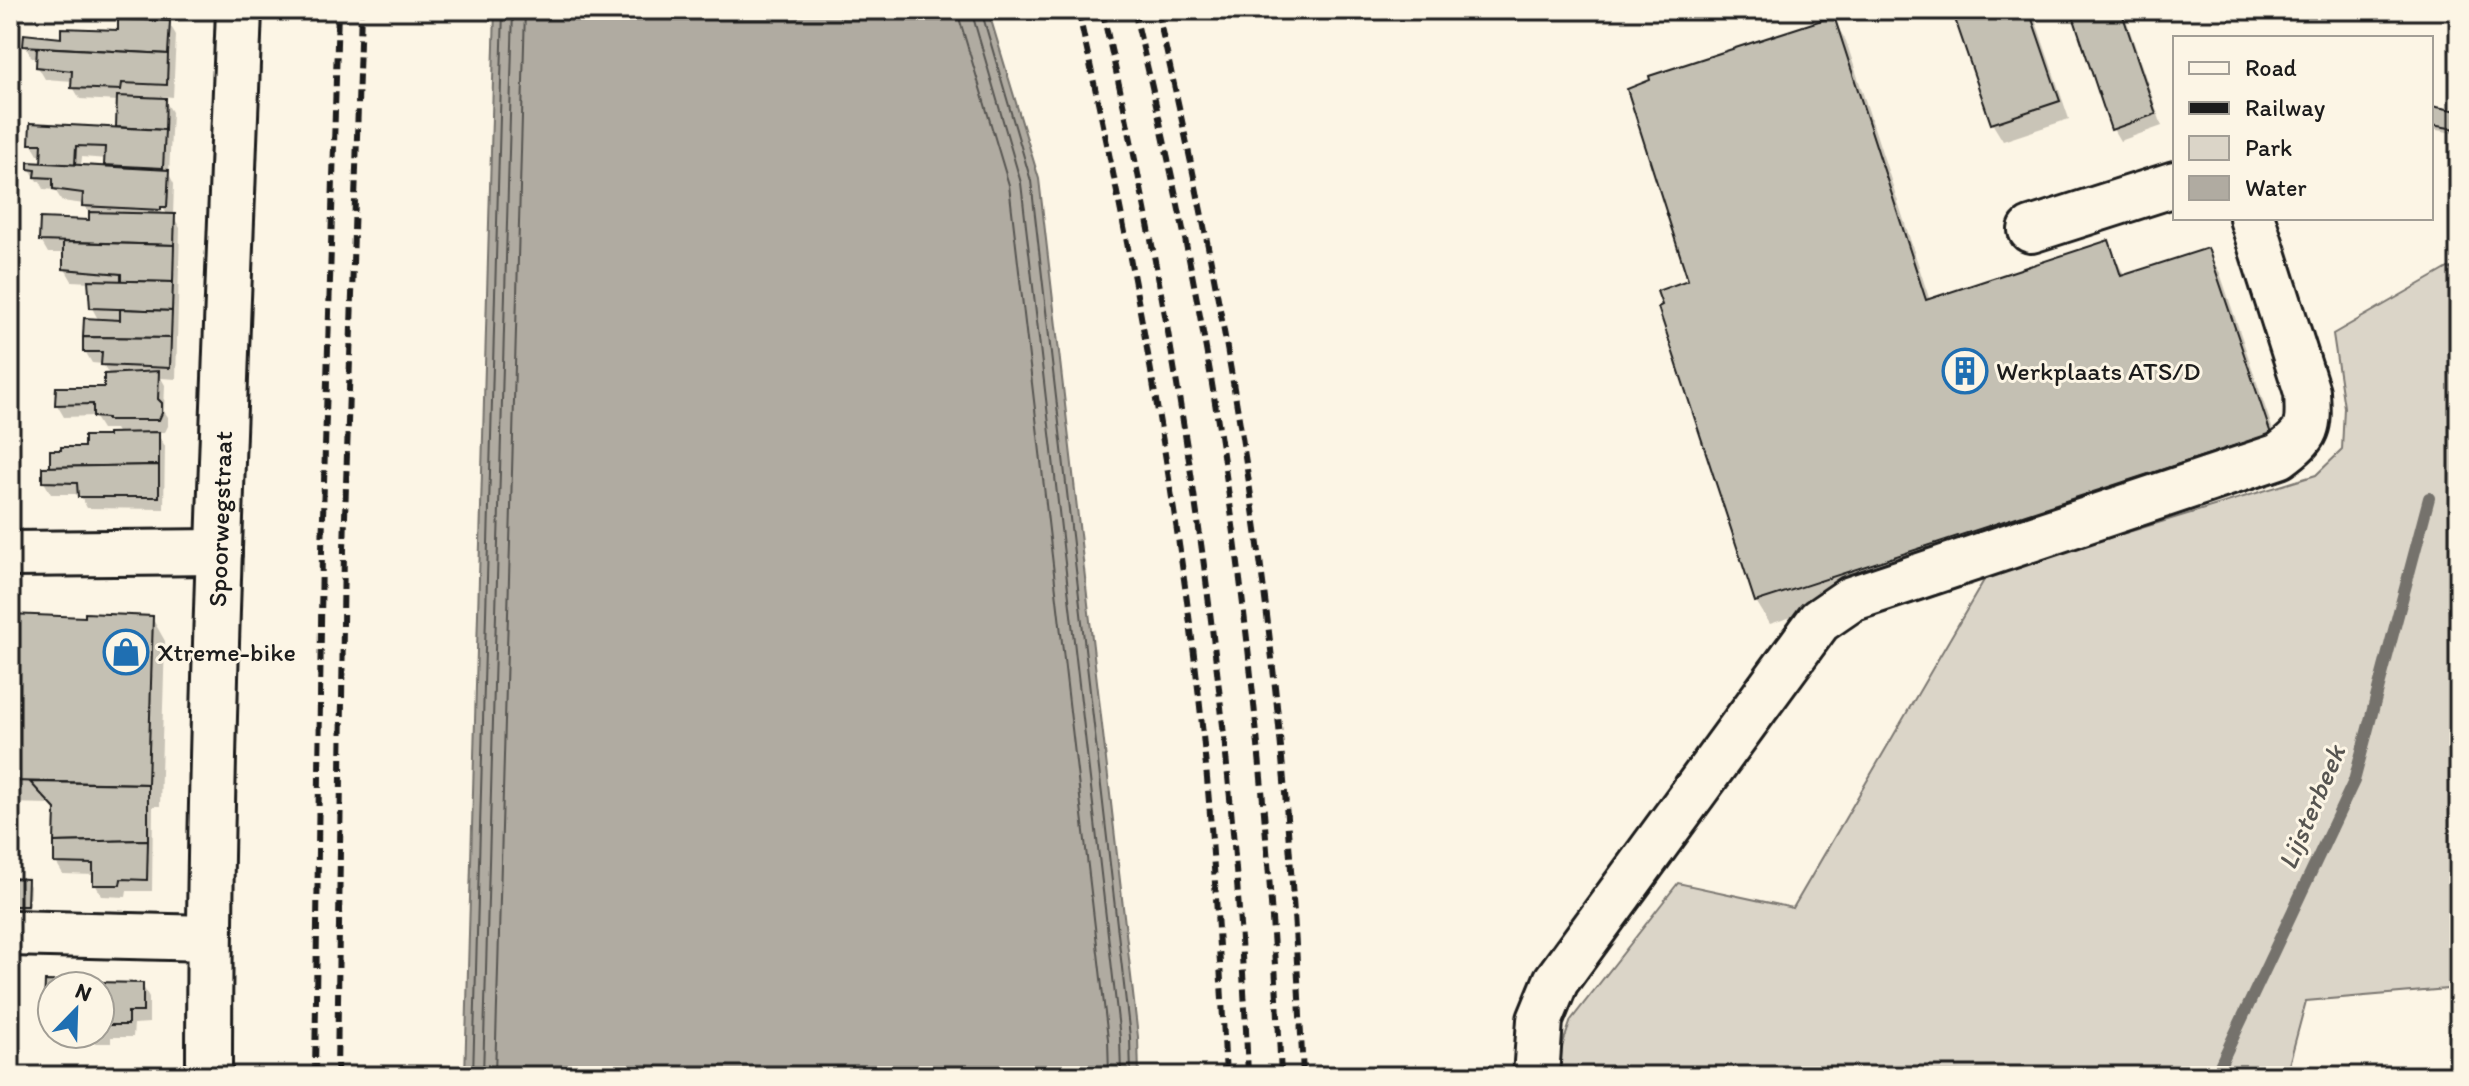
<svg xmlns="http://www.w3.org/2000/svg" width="2469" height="1086" font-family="Itim,sans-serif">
	<rect width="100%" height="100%" fill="#fcf5e5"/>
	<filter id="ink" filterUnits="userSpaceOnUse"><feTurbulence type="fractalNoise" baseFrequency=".0125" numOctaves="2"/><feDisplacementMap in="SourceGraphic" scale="16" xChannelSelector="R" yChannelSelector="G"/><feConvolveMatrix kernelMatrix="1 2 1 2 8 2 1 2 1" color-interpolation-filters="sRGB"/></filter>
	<g filter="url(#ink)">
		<path fill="#dbd5c8" stroke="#7c7872" stroke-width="2" d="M2448 268 2459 271V988L2306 1001 2286 1076H1556V1064L1571 1020 1678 883 1793 908 1987 575 2316 475 2342 450 2344 407 2333 334Z"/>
		<path fill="#b0aba1" stroke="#75726c" stroke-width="2" d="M495 10H988L1039 179 1138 1037 1139 1076H465Z"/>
		<g fill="#0003" fill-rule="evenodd">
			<path d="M66 10H176V13L130 11 129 17 68 13Z"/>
			<path d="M1954 10H2032L2069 119 2003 141 1992 123Z"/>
			<path d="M2073 10H2123L2162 126 2120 141 2113 129Z"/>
			<path d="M1833 19 1846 41 1930 301 2108 243 2125 277 2207 250 2220 273 2282 457 1770 624 1756 601 1691 282Z"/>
			<path d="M169 23 176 35 173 97 162 96 172 112 169 174 174 184 173 216 180 228 176 379 161 378 165 385 164 411 168 417V426L165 432H156L165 446 164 509 87 508 80 494H51L44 482 52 469 118 434 115 429H102L94 416 64 417 57 405 106 389 110 376 103 364 92 363 85 351 99 321 92 308 90 282 72 281 65 269V253H48L41 241 91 222V217L84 204 62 201 55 190 44 189 40 181H37L30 169 43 165V155H38L31 143 117 129 119 101 80 99 73 87V81L45 79 38 67 39 58H32L25 46ZM82 157 107 159 106 167 81 166ZM157 197 168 216H164L154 199Z"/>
			<path d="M2431 108 2458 113 2459 134 2431 129Z"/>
			<path d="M10 616 152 618 165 641 160 806H153L152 891H127L126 897 102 896 95 884V875L63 874 56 862 57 813 49 804 10 803Z"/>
			<path d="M10 880 27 881 30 886 29 911H10Z"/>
			<path d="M47 983 142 985 149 997V1023L134 1024 133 1037H111V1043H92L90 1039 84 1037 62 1036 61 1034H100V986H52V1014L46 1004Z"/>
		</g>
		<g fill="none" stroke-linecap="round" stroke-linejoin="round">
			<g stroke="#575551" stroke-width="2">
				<path d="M959 10 960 21 1009 185 1108 1039 1109 1076"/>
				<path d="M971 10 1021 183 1120 1038 1121 1076"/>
				<path d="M981 10 1031 181 1130 1037 1131 1076"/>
				<path d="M473 1076 503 10"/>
				<path d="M483 1076 513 10"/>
				<path d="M495 1076 525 10"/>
			</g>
			<path stroke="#75726c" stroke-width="12" d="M2215 1076 2354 781 2429 498"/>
		</g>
		<g fill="#c4c0b3" stroke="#1c1c1c" stroke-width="2">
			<path d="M1952 10H2029L2060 101 1991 124Z"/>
			<path d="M2071 10H2121L2156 114 2111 130Z"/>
			<path d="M1834 16 1926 300 2109 240 2121 276 2208 248 2271 434 1755 602 1658 307 1662 305 1657 291 1688 280 1627 89 1650 80 1649 76Z"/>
			<path d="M118 19 170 21 168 54 23 46 24 34 61 38V28L118 30Z"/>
			<path d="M37 47 168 54 167 85 122 83 121 90 71 88 72 71 36 67Z"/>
			<path d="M117 96 166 98 165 130 116 127Z"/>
			<path d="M2431 106 2459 111 2456 129 2431 125Z"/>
			<path d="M30 123 165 130 163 168 104 165 105 147 76 146 75 165 41 163 42 144H29Z"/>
			<path d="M28 162 169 170 167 207H161V210L82 206 83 193 53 189V178L35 177 36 170 28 169Z"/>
			<path d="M89 212 175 214 174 245 39 241 40 218 89 220Z"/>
			<path d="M63 242 174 245 173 282 121 281V274L63 269Z"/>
			<path d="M88 280 173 282 172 311 90 308Z"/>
			<path d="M120 309 172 311 171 338 83 337 84 318 120 320Z"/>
			<path d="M83 337 171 338 170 368 101 365 102 352H83Z"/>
			<path d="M159 371 158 399 162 403V413L159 420H107V418L93 417V404L55 405 56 387H104V374Z"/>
			<path d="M159 432V465L50 467V450H61V447H84V436H108V433Z"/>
			<path d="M159 465V497H78L77 483 42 482V467Z"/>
			<path d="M85 613 153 616 148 784 10 781V614L85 617Z"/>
			<path d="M30 782 148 784V840L54 842 55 809Z"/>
			<path d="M148 840 147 880 121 879 120 885H93V864L54 863V842Z"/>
			<path d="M10 878 28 879 27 906H10Z"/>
			<path d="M45 981 143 983V1012H128V1025H105V1031H100V986H52V1005H44Z"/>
		</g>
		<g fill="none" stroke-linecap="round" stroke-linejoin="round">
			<g stroke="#1c1c1c" stroke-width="50">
				<g id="minor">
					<path d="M2031 230 2175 184"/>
					<path d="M10 554 219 552"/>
					<path d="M10 933 209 938"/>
					<path d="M209 1076C209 721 226 365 239 10"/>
					<path d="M1536 1076 1540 1020 1556 981 1819 621 1851 599 2279 456C2309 434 2309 428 2307 392L2252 218"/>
				</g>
			</g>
			<use href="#minor" stroke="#fcf5e5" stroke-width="44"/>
			<g stroke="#1c1c1c" stroke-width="6" stroke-dasharray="12 6" stroke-linecap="butt">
				<path d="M1078 10C1127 229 1169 449 1196 671 1212 806 1219 941 1226 1076"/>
				<path d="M1102 10C1184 360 1234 717 1248 1076"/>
				<path d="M1134 10C1163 132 1190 254 1211 378 1249 609 1270 842 1281 1076"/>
				<path d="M1157 10C1195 173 1228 337 1252 503 1280 693 1294 884 1303 1076"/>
				<path d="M315 1076 322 550 338 10"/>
				<path d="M337 1076 344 549 361 10"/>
			</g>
		</g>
	</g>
	<defs>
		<g id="building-ring" transform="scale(2.3)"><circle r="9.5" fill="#fcf5e5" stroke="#1f6fb2" stroke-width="1.5"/><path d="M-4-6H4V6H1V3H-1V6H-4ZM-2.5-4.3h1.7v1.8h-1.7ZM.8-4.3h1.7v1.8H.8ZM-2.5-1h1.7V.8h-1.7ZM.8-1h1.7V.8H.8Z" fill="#1f6fb2"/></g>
		<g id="shop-ring" transform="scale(2.3)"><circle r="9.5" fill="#fcf5e5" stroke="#1f6fb2" stroke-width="1.5"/><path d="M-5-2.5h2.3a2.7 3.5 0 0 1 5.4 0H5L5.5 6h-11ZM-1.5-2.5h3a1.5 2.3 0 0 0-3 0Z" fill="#1f6fb2"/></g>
	</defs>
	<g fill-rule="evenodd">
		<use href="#building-ring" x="1965" y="371"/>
		<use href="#shop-ring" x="126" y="652"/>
	</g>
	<g text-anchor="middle" stroke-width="6" stroke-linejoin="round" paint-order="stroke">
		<g font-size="26" fill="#1c1c1c" stroke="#fcf5e5" text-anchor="start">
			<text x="1996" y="380">Werkplaats ATS/D</text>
			<text x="157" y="661">Xtreme-bike</text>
		</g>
		<g font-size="26" fill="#1c1c1c" stroke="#fcf5e5">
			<text transform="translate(220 519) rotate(-88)" y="9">Spoorwegstraat</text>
		</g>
		<g font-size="28" font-style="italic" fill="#575551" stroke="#fcf5e5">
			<text transform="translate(2311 807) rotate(-67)" y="10">Lijsterbeek</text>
		</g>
	</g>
	<rect width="2469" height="1086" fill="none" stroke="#fcf5e5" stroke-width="40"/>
	<rect x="20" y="20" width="2429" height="1046" fill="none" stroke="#1c1c1c" stroke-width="3" filter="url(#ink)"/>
	<rect x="2173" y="36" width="260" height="184" fill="#fcf5e5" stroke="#a29e95" stroke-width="2"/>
	<rect x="2189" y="62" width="40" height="12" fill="#fcf5e5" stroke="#a29e95" stroke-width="2"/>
	<text x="2245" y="76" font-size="24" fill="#1c1c1c">Road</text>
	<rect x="2189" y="102" width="40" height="12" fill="#1c1c1c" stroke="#a29e95" stroke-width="2"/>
	<text x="2245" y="116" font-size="24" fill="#1c1c1c">Railway</text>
	<rect x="2189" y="136" width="40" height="24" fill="#dbd5c8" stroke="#a29e95" stroke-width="2"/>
	<text x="2245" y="156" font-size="24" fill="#1c1c1c">Park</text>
	<rect x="2189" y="176" width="40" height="24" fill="#b0aba1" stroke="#a29e95" stroke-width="2"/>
	<text x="2245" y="196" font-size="24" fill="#1c1c1c">Water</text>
	<g transform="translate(76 1010) rotate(23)"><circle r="38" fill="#fcf5e5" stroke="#a29e95" stroke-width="2"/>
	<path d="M0-6L14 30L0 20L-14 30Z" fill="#1f6fb2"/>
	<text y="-12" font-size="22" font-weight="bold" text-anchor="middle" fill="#1c1c1c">N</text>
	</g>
</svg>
